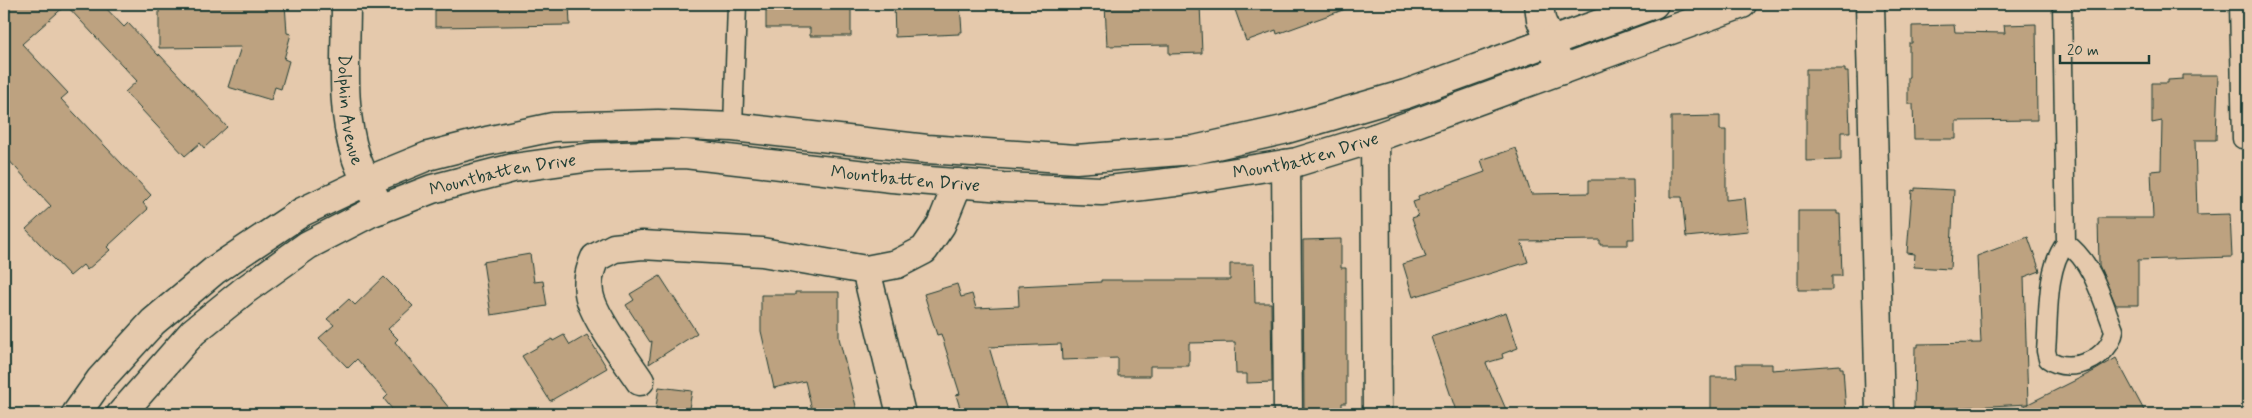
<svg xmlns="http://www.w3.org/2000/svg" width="2252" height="418" font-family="Mynerve,sans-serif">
	<rect width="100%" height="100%" fill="#e5c9ac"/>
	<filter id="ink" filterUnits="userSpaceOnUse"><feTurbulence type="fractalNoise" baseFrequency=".02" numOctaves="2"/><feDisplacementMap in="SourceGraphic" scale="10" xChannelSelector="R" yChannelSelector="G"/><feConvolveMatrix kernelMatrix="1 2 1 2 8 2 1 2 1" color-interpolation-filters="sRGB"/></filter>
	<g filter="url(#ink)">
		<g fill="#bda280" stroke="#1f3d34">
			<path d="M4 4H102L124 27 128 23 159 56V54L227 127 204 148 200 143 185 156 125 92 137 81 66 5 22 44 68 93 61 99 151 195 143 203 148 209 107 247 110 250 87 270 83 265 70 276 26 229 51 206 4 155Z"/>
			<path d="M159 4H285L287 33 291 34 284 59 289 61 281 89 275 87 271 100 228 87 241 47 159 48Z"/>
			<path d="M435 4H569L570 25 435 27Z"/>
			<path d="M766 4H851V36H810V28H766Z"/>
			<path d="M894 4H960L962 32H959V34L895 37Z"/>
			<path d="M1105 4H1200L1202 53 1169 54V45L1107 46Z"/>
			<path d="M1233 4H1351V7L1277 34 1276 30 1246 41Z"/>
			<path d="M2036 24 2037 120 1956 121V139H1914L1913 104H1908V77H1909V43H1912V26L1954 25 1955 32 2005 33 2004 25Z"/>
			<path d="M1806 69H1845V72H1848L1850 132H1841V160L1806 161Z"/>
			<path d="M2183 75H2218L2216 140H2195L2197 215 2230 214 2232 257 2138 260V305H2116L2099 265 2098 218H2153L2151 171 2161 170 2162 121 2152 123V83H2168V80L2183 79Z"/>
			<path d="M1720 116V130H1726V200L1745 198 1748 231 1686 237 1682 197H1671V117Z"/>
			<path d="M1516 148 1531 194 1589 193V180H1633L1634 239H1628V245H1600V240L1521 241 1528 262 1413 297 1403 264 1426 257 1412 218 1418 216 1413 202 1419 200 1418 196 1485 172 1481 160Z"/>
			<path d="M1915 188 1954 190 1950 269 1914 267 1915 254 1907 253 1912 190 1915 191Z"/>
			<path d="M1798 211H1837V214H1840L1842 276H1832V290H1798Z"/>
			<path d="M2028 237 2040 271 2024 277 2028 404 1914 410 1915 347H1918V344L1981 343 1977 256Z"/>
			<path d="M1341 239V268H1346V403H1342V414H1304L1303 240Z"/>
			<path d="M530 254 534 282 543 281 547 306 491 315 483 262Z"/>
			<path d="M1230 264H1254L1255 303H1271L1272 382 1247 383V374H1236L1235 342 1189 343V366H1150V376H1118V358L1062 360 1061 344 989 347 1009 414H962L956 395 960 394 941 334 937 335 924 294 957 284 961 297 972 294 976 308 1019 306 1018 286 1101 282V280H1230Z"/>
			<path d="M660 276 697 333 649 364 652 341 650 342 626 305 634 300 630 294Z"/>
			<path d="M384 277 413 306 388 329 398 339 395 342 454 414H396L384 399 388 395 357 359 348 368 319 338 334 325 327 319 349 299 355 305Z"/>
			<path d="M795 292H839V338L858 414H813L805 381 774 388 761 331V295H795Z"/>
			<path d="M1506 312 1518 348 1502 354 1503 358 1486 363 1508 414H1457L1431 337Z"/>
			<path d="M564 335 570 345 587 335 607 368 550 401 522 356 552 339 553 341Z"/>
			<path d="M2116 358 2146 414H2008L2094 371Z"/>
			<path d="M1736 364H1772V370L1840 365V368H1843L1846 414H1711V377H1737Z"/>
			<path d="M659 387 692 391 688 414H655Z"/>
		</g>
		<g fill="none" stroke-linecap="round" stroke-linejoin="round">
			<g stroke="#1f3d34" stroke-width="21">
				<g id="service">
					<path d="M2062 4 2066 243C2045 268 2049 320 2046 351L2048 359C2071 376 2111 358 2114 330 2102 300 2093 262 2066 243"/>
					<path d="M2239 4 2242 139"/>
					<path d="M733 127 737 4"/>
				</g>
			</g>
			<g stroke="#1f3d34" stroke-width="31">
				<g id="minor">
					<path id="s1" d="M346 4C346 54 340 109 356 157 362 175 372 192 381 209"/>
					<path d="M1539 4 1541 20 1562 70"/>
					<path d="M1870 4 1880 414"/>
					<path d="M1375 138 1377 414"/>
					<path d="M1286 164 1288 414"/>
					<path d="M866 270 901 414"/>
					<path d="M640 381C626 360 592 315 589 293 587 280 590 270 595 258L614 248 642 245 762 252 866 270 897 264 924 250 941 225 958 183"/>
				</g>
			</g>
			<g stroke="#1f3d34" stroke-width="31">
				<g id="secondary">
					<path d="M76 414 100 380 153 322 215 270 302 212 367 181 428 156 487 141 553 127 658 124 733 127 927 149 1076 159 1194 150 1283 130 1406 94 1654 4"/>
					<path id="s2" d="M121 414 193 332 245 290 308 245 370 213 432 189 513 168 592 157 685 154 892 178 1003 187 1101 191 1175 182 1297 162 1375 138 1742 4"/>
				</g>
			</g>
			<use href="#service" stroke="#e5c9ac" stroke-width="18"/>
			<use href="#minor" stroke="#e5c9ac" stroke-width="28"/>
			<use href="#secondary" stroke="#e5c9ac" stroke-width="28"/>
		</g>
	</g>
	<g text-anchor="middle" stroke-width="4" stroke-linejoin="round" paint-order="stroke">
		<g font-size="18" fill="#1f3d34" stroke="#e5c9ac">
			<text dy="6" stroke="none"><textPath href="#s1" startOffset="106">Dolphin Avenue</textPath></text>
			<text dy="6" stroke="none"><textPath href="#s2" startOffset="1272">Mountbatten Drive</textPath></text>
			<text dy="6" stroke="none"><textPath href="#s2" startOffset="462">Mountbatten Drive</textPath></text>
			<text dy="6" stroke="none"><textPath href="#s2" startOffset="868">Mountbatten Drive</textPath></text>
		</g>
	</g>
	<rect width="2252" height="418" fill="none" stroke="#e5c9ac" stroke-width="20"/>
	<rect x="10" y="10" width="2232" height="398" fill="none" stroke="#1f3d34" stroke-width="2" filter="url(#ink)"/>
	<path d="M2060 55v8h89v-8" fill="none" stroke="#1f3d34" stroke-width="2.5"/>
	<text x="2067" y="55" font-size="15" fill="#1f3d34" stroke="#e5c9ac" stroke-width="4" paint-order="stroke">20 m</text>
</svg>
